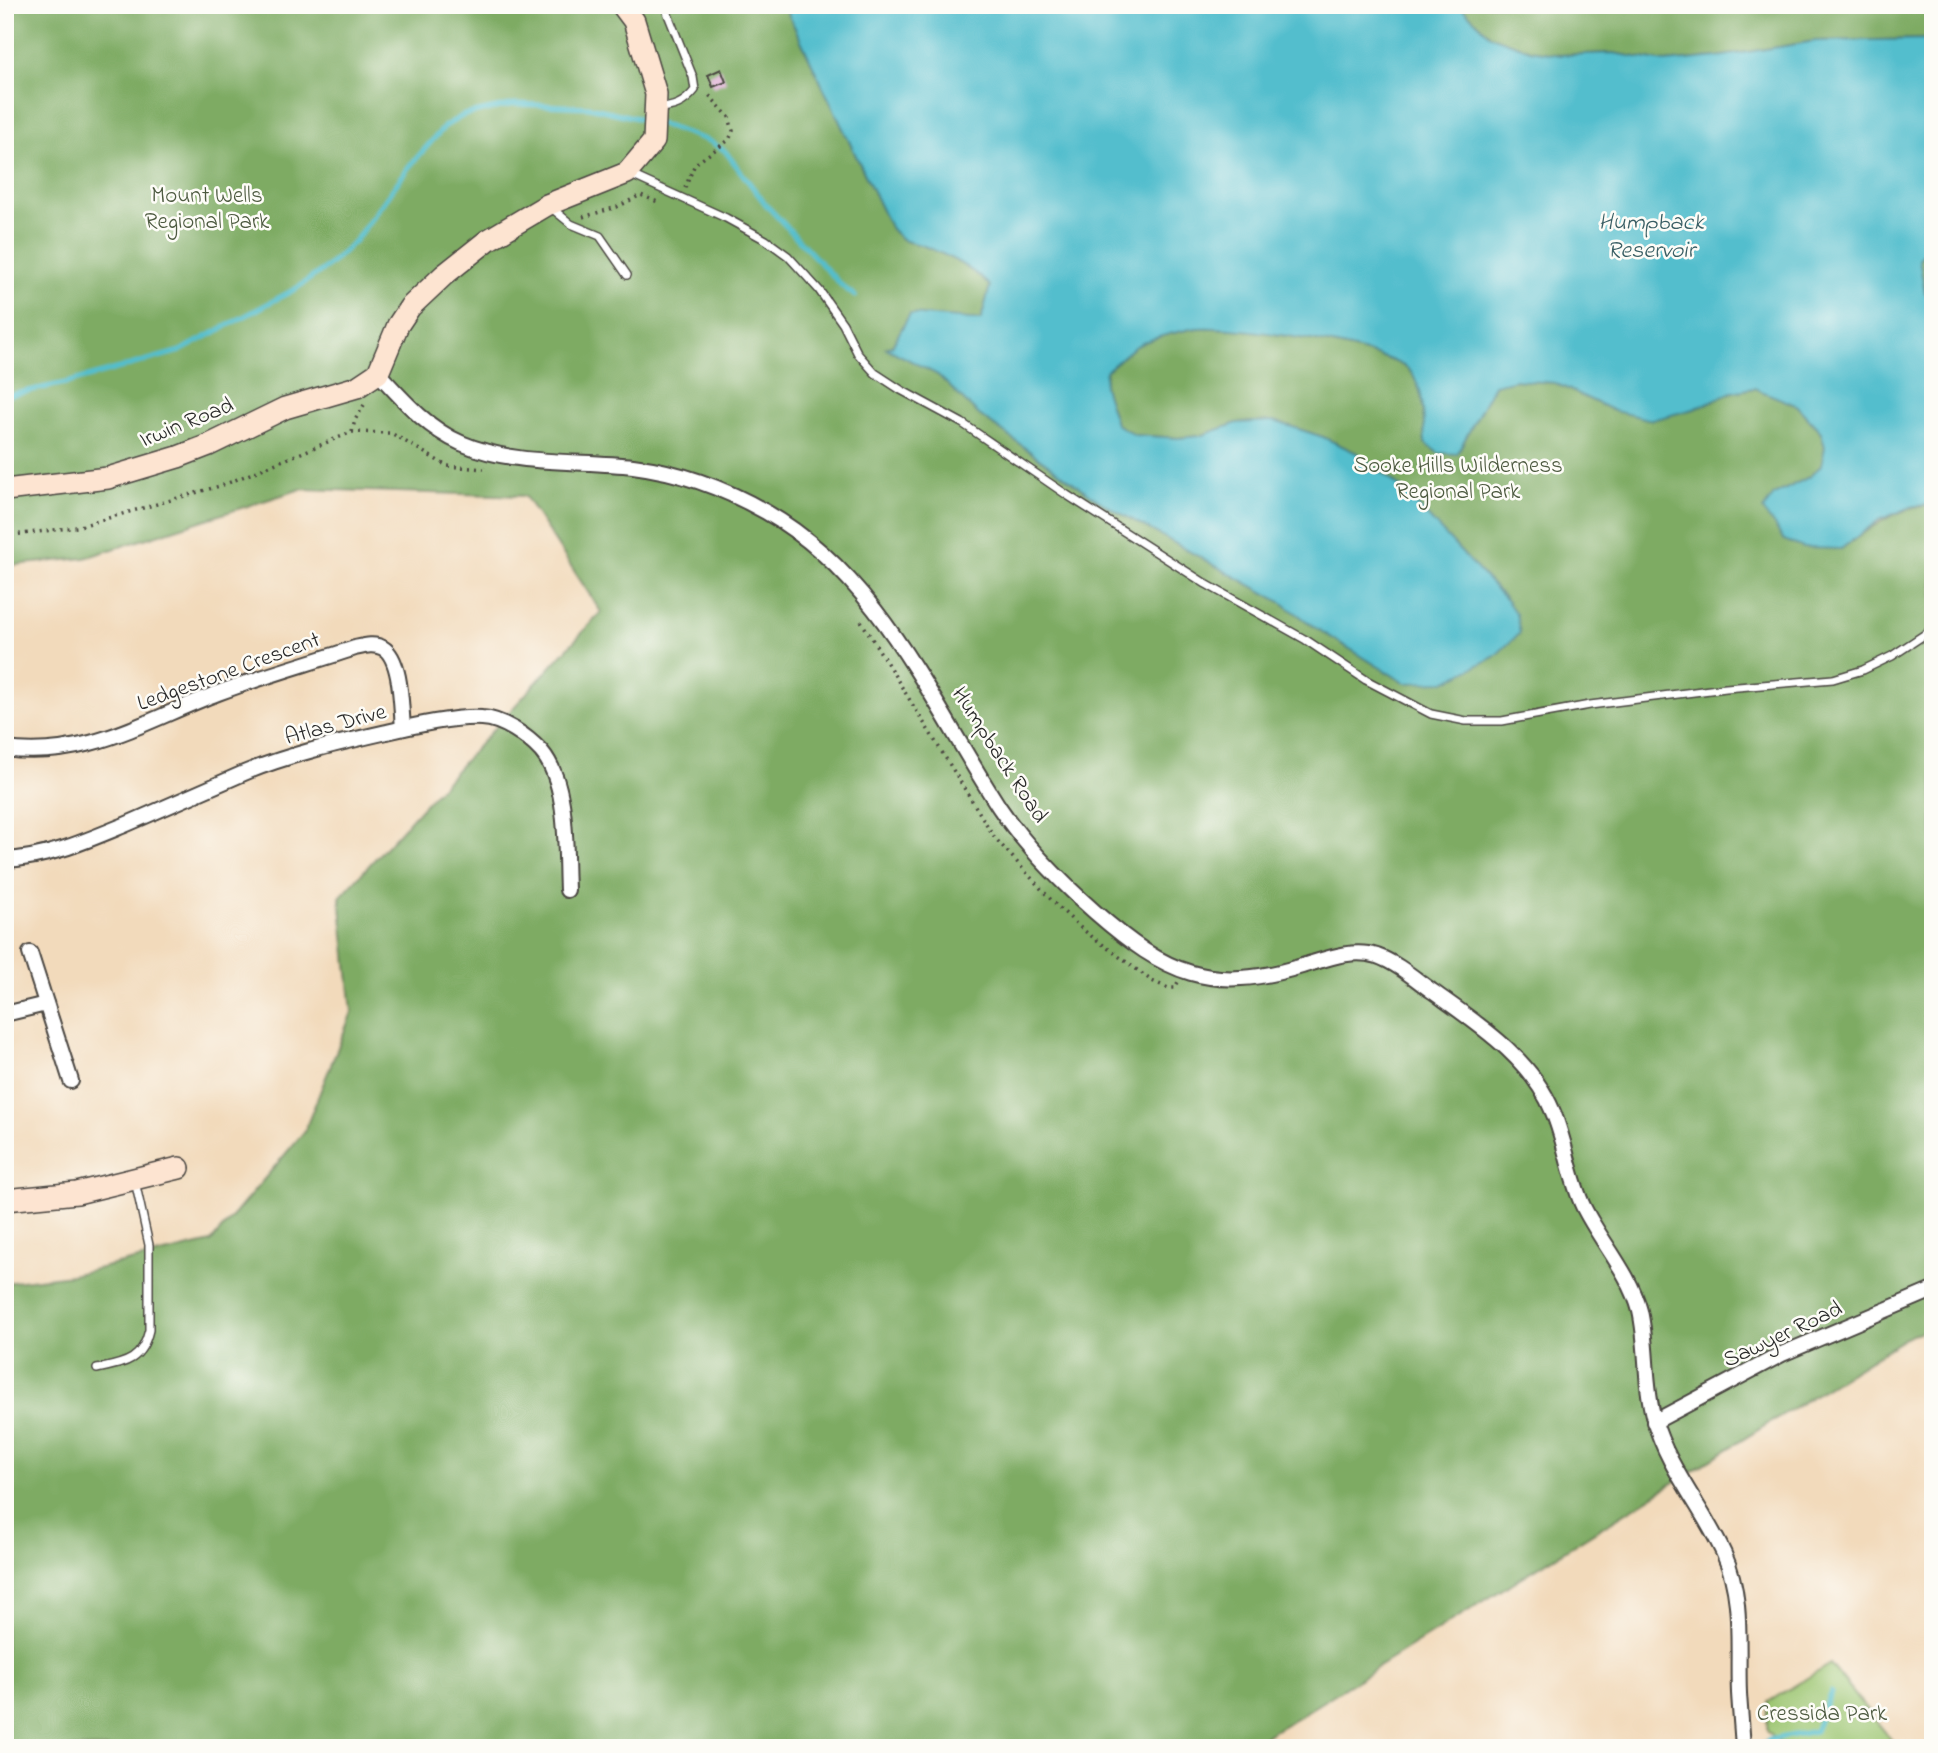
<svg xmlns="http://www.w3.org/2000/svg" width="1938" height="1753" font-family="'Indie Flower',sans-serif">
	<rect width="100%" height="100%" fill="#fdfcf7"/>
	<filter id="ink" filterUnits="userSpaceOnUse"><feTurbulence type="fractalNoise" baseFrequency=".0143" numOctaves="2"/><feDisplacementMap in="SourceGraphic" scale="14" xChannelSelector="R" yChannelSelector="G"/><feConvolveMatrix kernelMatrix="1 2 1 2 8 2 1 2 1" color-interpolation-filters="sRGB"/></filter>
	<filter id="wash" filterUnits="userSpaceOnUse"><feTurbulence type="fractalNoise" baseFrequency=".00686" numOctaves="4" result="noise"/><feDisplacementMap in="SourceGraphic" scale="28" xChannelSelector="R" yChannelSelector="G"/><feGaussianBlur stdDeviation="1.57" result="paint"/><feColorMatrix in="noise" values="0 0 0 0 0 0 0 0 0 0 0 0 0 0 0 0 0 1.4 0 .05"/><feComposite in="paint" operator="in"/></filter>
	<g filter="url(#wash)">
		<rect width="100%" height="100%" fill="#f2dabb"/>
		<path fill="#9dc672" stroke="#64784e" stroke-width="2" d="M1830 1664 1898 1748H1784L1767 1731 1768 1702Z"/>
		<g fill="#7eab64" stroke="#546b48" stroke-width="2">
			<path d="M5 5H784L891 229C909 248 909 239 929 248 951 257 973 269 990 286L981 320 910 314 892 346 887 347 938 375 978 414 1102 503 1281 602 1316 628 1405 683 1422 681 1507 601 1401 488 1357 453 1323 437 1274 421 1237 423 1200 436 1178 438 1135 435 1116 424 1104 387 1106 371C1116 363 1125 354 1135 347 1147 339 1177 332 1191 329 1223 322 1390 348 1410 371 1426 389 1423 421 1425 443L1457 454 1494 385 1515 380 1555 383 1614 411 1694 409 1732 392 1755 388 1796 405 1821 432 1825 447 1821 466 1809 477 1774 495 1841 549C1870 528 1896 507 1933 505V1329L1912 1334 1298 1717 1244 1748H5V1283L71 1275 211 1242 304 1132 352 1012 340 897 601 612 525 496 301 489 85 558 5 566Z"/>
			<path d="M1459 5H1933V39L1815 41 1717 57 1665 62 1613 53 1560 55 1530 50 1491 36Z"/>
			<path d="M1933 241V298L1925 293 1919 259Z"/>
		</g>
		<path fill="#52becd" stroke="#3e747c" stroke-width="2" d="M784 5H1459L1491 36 1530 50 1560 55 1613 53 1665 62 1717 57 1815 41 1933 39V241L1919 259 1925 293 1933 298V505L1914 506 1879 520 1841 549 1803 548 1784 540 1763 510 1774 495 1809 477 1821 466 1825 447 1821 432 1796 405 1754 388 1732 392 1694 409 1652 420 1614 411 1555 383 1515 380 1494 385 1457 454 1438 453 1425 443C1423 421 1426 390 1410 371 1390 348 1223 322 1191 329 1177 332 1147 339 1135 347 1125 354 1116 363 1106 371L1104 387 1116 424 1135 435 1178 438 1200 436 1237 423 1274 421 1323 437 1357 453 1401 488 1507 601 1516 614 1520 633 1494 657 1445 682 1405 683 1316 628 1281 602 1102 503 978 414 938 375 886 348 892 346 910 314 981 320 990 286C973 269 951 257 929 248 909 239 909 248 891 229Z"/>
		<g fill="none" stroke-linecap="round" stroke-linejoin="round">
			<g stroke="#52becd" stroke-width="5">
				<path d="M660 124 709 141 725 151 767 206 842 286 855 296"/>
				<path d="M5 396 70 382 180 351 297 288 328 266 355 241 408 168 445 126 464 115 515 104 589 107 650 121"/>
				<path d="M1762 1748 1769 1740 1815 1731 1831 1692"/>
			</g>
		</g>
		<g id="blocks">
			<path fill="#dfb0d6" d="M721 69 726 82 713 87 708 75Z"/>
		</g>
	</g>
	<g filter="url(#ink)">
		<use href="#blocks" fill-opacity="0" stroke="#494541" stroke-width="2"/>
		<g fill="none" stroke-linecap="round" stroke-linejoin="round">
			<g stroke="#494541" stroke-width="10">
				<g id="lane">
					<path d="M656 109C674 107 684 104 695 90L693 77 667 12"/>
					<path d="M629 174 726 218 766 240 788 256 819 290 843 324 858 354 875 373 901 390 962 423 1067 495 1206 584 1306 640 1366 680 1431 714 1466 721H1502L1590 705 1726 688 1833 679 1863 670 1892 656 1933 629"/>
					<path d="M549 206 571 224 600 236 627 275"/>
					<path d="M97 1369C125 1363 142 1361 149 1330V1245L135 1181"/>
				</g>
			</g>
			<g stroke="#494541" stroke-width="18">
				<g id="street">
					<path d="M378 373C403 400 427 428 461 443 514 466 577 460 633 466 681 472 724 488 766 512 880 577 931 702 999 807 1025 846 1060 881 1095 912 1166 974 1210 994 1302 966 1326 959 1352 948 1377 956 1397 963 1415 979 1432 991 1478 1024 1531 1058 1553 1112 1566 1143 1569 1176 1583 1206 1600 1241 1630 1273 1640 1311 1648 1346 1644 1384 1654 1419 1667 1467 1703 1508 1724 1554 1744 1598 1737 1647 1739 1693 1740 1711 1742 1730 1743 1748"/>
					<path d="M5 749C87 760 146 720 218 693 263 676 310 663 355 648 364 646 374 643 383 648 402 659 401 709 403 728"/>
					<path d="M5 860C48 858 88 840 127 824 166 807 205 790 244 773 290 754 339 743 387 732 413 726 456 716 482 718 503 719 527 736 541 751 569 783 565 849 567 890"/>
					<path d="M30 953 71 1081"/>
					<path d="M5 1014 46 1004"/>
					<path d="M1654 1422 1782 1354 1933 1290"/>
				</g>
			</g>
			<g stroke="#494541" stroke-width="24">
				<g id="secondary">
					<path d="M5 490 108 478 178 457 209 445 285 408 357 387 378 373 398 325 410 307 444 275 488 240 547 205 627 173 654 141 656 94 634 21 622 5"/>
					<path d="M5 1200 77 1193 179 1168"/>
				</g>
			</g>
			<g stroke="#494541" stroke-width="3.5" stroke-dasharray="2 5" stroke-linecap="butt">
				<path d="M685 188 695 164 729 140 733 131 729 117 707 93"/>
				<path d="M583 217 617 207 641 195 660 203"/>
				<path d="M352 432 355 420 364 405"/>
				<path d="M5 536 77 527 223 485 352 432 391 433 447 466 484 469"/>
				<path d="M861 621 995 838 1054 903 1082 929 1152 981 1168 988H1175L1178 982"/>
			</g>
			<use href="#lane" stroke="#fff" stroke-width="7"/>
			<use href="#street" stroke="#fff" stroke-width="14"/>
			<use href="#secondary" stroke="#fde4d1" stroke-width="21"/>
		</g>
	</g>
	<g text-anchor="middle" stroke-width="5" stroke-linejoin="round" paint-order="stroke">
		<g font-size="23" fill="#4d5a40" stroke="#fdfcf7">
			<text x="207" y="202">Mount Wells<tspan x="207" dy="26">Regional Park</tspan></text>
			<text x="1458" y="472">Sooke Hills Wilderness<tspan x="1458" dy="26">Regional Park</tspan></text>
			<text x="1822" y="1720">Cressida Park</text>
		</g>
		<g font-size="23" fill="#2b2b2b" stroke="#fdfcf7">
			<text transform="translate(186 421) rotate(-22)" y="8">Irwin Road</text>
			<text transform="translate(228 670) rotate(-20)" y="8">Ledgestone Crescent</text>
			<text transform="translate(335 723) rotate(-15)" y="8">Atlas Drive</text>
			<text transform="translate(1001 754) rotate(57)" y="8">Humpback Road</text>
			<text transform="translate(1782 1333) rotate(-25)" y="8">Sawyer Road</text>
		</g>
		<g font-size="24" font-style="italic" fill="#395e64" stroke="#fdfcf7">
			<text x="1651" y="229">Humpback<tspan x="1651" dy="28">Reservoir</tspan></text>
		</g>
	</g>
	<rect width="1938" height="1753" fill="none" stroke="#fdfcf7" stroke-width="28"/>
</svg>
